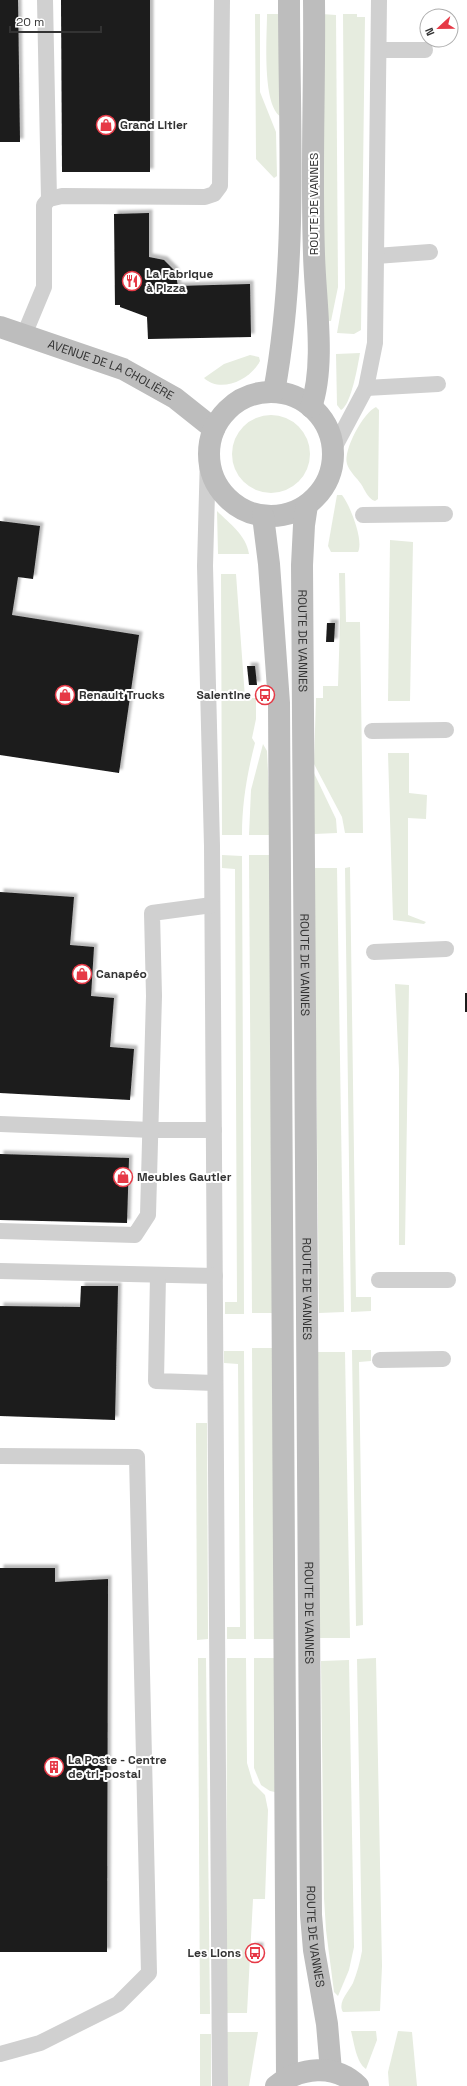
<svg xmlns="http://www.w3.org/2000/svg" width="467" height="2086" font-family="'Space Grotesk',sans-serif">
	<defs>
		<filter id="shadow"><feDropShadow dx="3.5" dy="-3.5" stdDeviation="1" flood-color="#0004"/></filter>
	</defs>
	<rect width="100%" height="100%" fill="#fff"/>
	<g fill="#e6ecdf">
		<path d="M255 14H260V92L276 132 277 176 274 178 256 159Z"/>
		<path d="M267 14H281L280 116C262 103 267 36 267 14Z"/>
		<path d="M322 14 336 15 338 287 331 321H326L323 275Z"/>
		<path d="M343 14H357V17H365L361 330 354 334 337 333 345 288Z"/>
		<path d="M360 353C358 365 351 405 341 410L337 405 336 354Z"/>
		<path d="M250 355 259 357 260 361C251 379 221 394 204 378L224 364Z"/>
		<path d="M376 407 379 410 378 499 375 501C368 499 365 490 361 484 357 478 349 471 347 464 343 450 363 413 376 407Z"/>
		<circle cx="271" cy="454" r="39"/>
		<path d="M337 495H342C350 505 364 541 358 552H331L328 546Z"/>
		<path d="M217 511C230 524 246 535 249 554H218Z"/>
		<path d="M390 540 413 542 410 701H388Z"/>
		<path d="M339 573H345L346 622H360L363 833H345L342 817 314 764 316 698H323V686H338L340 623Z"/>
		<path d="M221 574H236L245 698H256V719L252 738 255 743C247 774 242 803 242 835H222Z"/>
		<path d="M263 744 267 751 271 835H249L251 790Z"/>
		<path d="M388 753H409V793L427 795 426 819 408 818V915L426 922 424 924 393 920Z"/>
		<path d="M313 771 336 819 337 833 314 834Z"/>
		<path d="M222 855 242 856 244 1314H225V1302H237L235 869 222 868Z"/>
		<path d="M249 855H271L274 1313H252Z"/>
		<path d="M350 867 356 1297H371V1311L351 1312 345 868Z"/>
		<path d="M314 868H337L344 1312 319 1313Z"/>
		<path d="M395 984 409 985 405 1245H399V1069Z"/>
		<path d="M252 1348H276L278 1639H254Z"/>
		<path d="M352 1350H371V1361L359 1362 363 1625 356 1626Z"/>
		<path d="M224 1351H244L246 1639H227V1627H240L238 1364 224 1363Z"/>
		<path d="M318 1352H345L350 1638H320Z"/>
		<path d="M196 1423H207L208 1639 197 1640Z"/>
		<path d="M198 1658H206L210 2014H200Z"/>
		<path d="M227 1658H246L247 1763 253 1783 265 1795 268 1810 265 1899H253L247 2013H226Z"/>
		<path d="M254 1658H278L275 1792 270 1791 261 1785 254 1768Z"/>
		<path d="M376 1658 382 1966 380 2011 343 2012C337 2003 349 1991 353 1983 357 1973 360 1962 362 1951L357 1659Z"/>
		<path d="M349 1660 354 1947 349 1970 338 1996 334 1992 326 1930 324 1898 321 1661Z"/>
		<path d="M351 2031H376L377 2040 366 2069C356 2062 354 2042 351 2031Z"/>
		<path d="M398 2031 412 2032 417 2086H389L388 2072Z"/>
		<path d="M227 2032H258L249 2086H228Z"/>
		<rect x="200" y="2034" width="11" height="52"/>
	</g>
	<g fill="#1a1a1a" filter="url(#shadow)">
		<path d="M0 0H18L20 142H0Z"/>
		<path d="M61 0H150V172H62Z"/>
		<path d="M149 213V257L164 260 175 271 178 286 250 284 251 337 148 339 147 317 120 307V305H115L114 214Z"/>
		<path d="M0 521 40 526 33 579 18 577 12 615 139 635 119 773 0 755Z"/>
		<path d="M327 623H335L334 642H326Z"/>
		<path d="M247 666H255L257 685H249Z"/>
		<path d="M0 892 74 897 70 945 94 947 91 996 114 998 110 1047 134 1049 130 1100 0 1093Z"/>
		<rect x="465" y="993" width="2" height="19"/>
		<path d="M0 1154 129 1158 127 1223 0 1220Z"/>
		<path d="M81 1286H118L115 1420 0 1416V1306L80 1307Z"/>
		<path d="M0 1568H55V1582L108 1579 107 1952H0Z"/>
		<path d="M252 1946H260L259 1962H251Z"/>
	</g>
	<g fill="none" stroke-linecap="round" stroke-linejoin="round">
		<g stroke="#d0d0d0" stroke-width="16">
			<path d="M45 0 49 199"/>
			<path d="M379 50H425"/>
			<path d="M376 256 430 252"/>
			<path d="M24 335 44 287V205L49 199 62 196 205 197 214 194 220 186 222 0"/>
			<path d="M366 388 438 384"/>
			<path d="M333 450 366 388 375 343 379 0"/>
			<path d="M208 456 205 566 212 846 220 2086"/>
			<path d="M363 515 445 514"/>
			<path d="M372 731 446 730"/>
			<path d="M374 952 446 949"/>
			<path d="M0 1124 152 1130H214"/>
			<path d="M0 1231 135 1235 148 1215 154 996 152 913 212 905"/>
			<path d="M0 1271 215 1276"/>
			<path d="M158 1275 156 1381 215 1383"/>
			<path d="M379 1280H448"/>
			<path d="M380 1360 443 1359"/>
			<path d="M0 1456 137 1457 149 1973 118 2004 40 2043 0 2054"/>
		</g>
		<g stroke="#bdbdbd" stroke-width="22">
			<path id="s1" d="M0 327 123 369 175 398 214 429"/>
			<circle cx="271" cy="454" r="62"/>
			<path d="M274 392C298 261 289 132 289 0"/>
			<path d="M311 407C326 364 315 300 314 254 311 169 315 85 314 0"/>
			<path id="s2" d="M307 505 304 525 302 565 311 1915 314 1950 327 2024 331 2071"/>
			<path d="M263 516 269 564 279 703 287 2077"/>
			<path d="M276 2086C300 2067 335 2063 358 2086"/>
		</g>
	</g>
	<defs>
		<g id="shop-ring" transform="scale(1)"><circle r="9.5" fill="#fff" stroke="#e63946" stroke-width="1.5"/><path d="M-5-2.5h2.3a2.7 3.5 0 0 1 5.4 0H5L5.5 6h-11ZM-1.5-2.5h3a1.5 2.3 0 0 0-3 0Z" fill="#e63946"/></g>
		<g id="restaurant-ring" transform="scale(1)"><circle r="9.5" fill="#fff" stroke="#e63946" stroke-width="1.5"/><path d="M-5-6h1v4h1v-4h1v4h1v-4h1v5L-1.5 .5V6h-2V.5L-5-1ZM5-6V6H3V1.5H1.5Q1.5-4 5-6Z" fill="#e63946"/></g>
		<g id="bus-ring" transform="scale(1)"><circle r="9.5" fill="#fff" stroke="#e63946" stroke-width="1.5"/><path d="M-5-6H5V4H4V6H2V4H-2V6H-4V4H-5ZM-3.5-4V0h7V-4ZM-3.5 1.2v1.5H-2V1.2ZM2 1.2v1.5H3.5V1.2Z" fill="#e63946"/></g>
		<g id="building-ring" transform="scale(1)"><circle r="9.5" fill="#fff" stroke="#e63946" stroke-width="1.5"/><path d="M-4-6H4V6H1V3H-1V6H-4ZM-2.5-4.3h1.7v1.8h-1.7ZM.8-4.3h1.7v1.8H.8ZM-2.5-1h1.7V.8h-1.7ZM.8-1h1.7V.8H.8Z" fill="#e63946"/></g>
	</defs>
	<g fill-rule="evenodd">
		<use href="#shop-ring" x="106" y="125"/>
		<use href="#restaurant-ring" x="132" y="281"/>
		<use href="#shop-ring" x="65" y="695"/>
		<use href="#bus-ring" x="265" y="695"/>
		<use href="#shop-ring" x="82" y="974"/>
		<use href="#shop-ring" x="123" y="1177"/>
		<use href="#building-ring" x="54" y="1767"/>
		<use href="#bus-ring" x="255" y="1953"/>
	</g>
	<g text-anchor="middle" stroke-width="4" stroke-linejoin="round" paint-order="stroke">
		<g font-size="12" font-weight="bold" fill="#333" stroke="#fff" text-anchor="start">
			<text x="120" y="129">Grand Litier</text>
			<text x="146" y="278">La Fabrique<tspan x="146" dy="14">à Pizza</tspan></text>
			<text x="79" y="699">Renault Trucks</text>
			<text x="251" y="699" text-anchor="end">Salentine</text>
			<text x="96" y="978">Canapéo</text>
			<text x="137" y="1181">Meubles Gautier</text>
			<text x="68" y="1764">La Poste - Centre<tspan x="68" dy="14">de tri-postal</tspan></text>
			<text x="241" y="1957" text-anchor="end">Les Lions</text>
		</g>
		<g font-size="12" fill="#333" stroke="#fff">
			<text transform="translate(314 204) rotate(-90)" y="4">ROUTE DE VANNES</text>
			<text dy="4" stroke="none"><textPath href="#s1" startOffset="119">AVENUE DE LA CHOLIÈRE</textPath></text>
			<text dy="4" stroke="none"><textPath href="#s2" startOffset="136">ROUTE DE VANNES</textPath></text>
			<text dy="4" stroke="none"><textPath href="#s2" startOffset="460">ROUTE DE VANNES</textPath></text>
			<text dy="4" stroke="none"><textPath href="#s2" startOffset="784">ROUTE DE VANNES</textPath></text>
			<text dy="4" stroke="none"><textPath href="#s2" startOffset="1108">ROUTE DE VANNES</textPath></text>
			<text dy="4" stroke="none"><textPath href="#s2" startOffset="1432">ROUTE DE VANNES</textPath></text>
		</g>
	</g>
	<g transform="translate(439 28) rotate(248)"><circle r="19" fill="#ffffff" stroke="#adadad"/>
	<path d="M0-3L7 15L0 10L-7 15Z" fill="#e63946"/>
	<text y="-6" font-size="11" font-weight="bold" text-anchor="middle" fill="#333333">N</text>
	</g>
	<path d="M10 26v6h91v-6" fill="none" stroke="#333333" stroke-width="2"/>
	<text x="16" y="26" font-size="12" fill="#333333" stroke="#ffffff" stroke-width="3" paint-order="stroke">20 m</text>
</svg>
